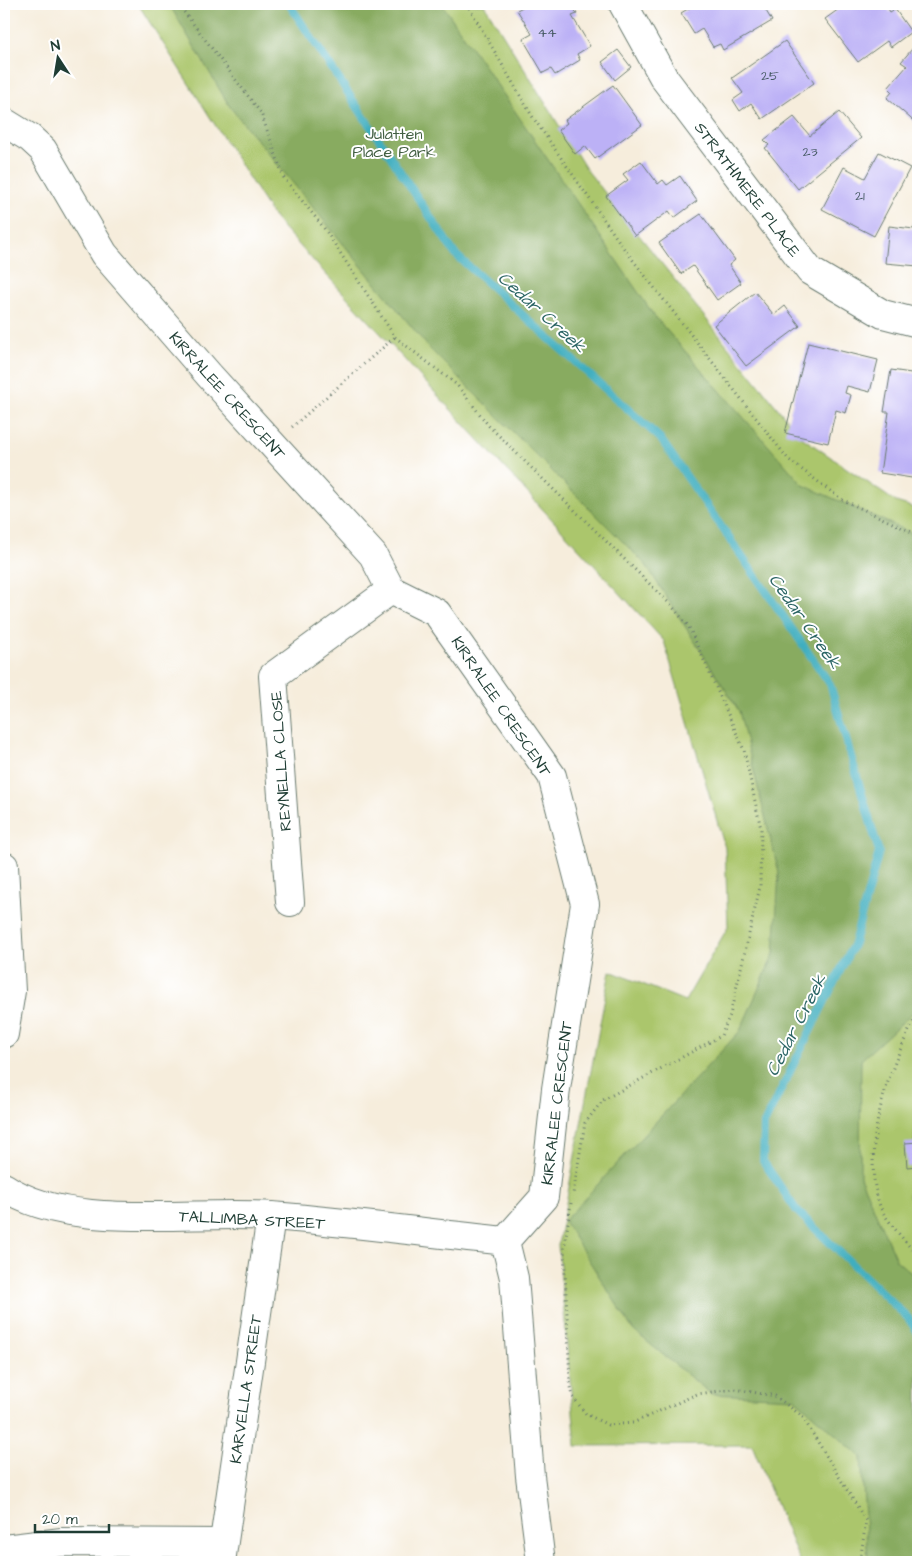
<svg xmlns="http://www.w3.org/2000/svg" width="922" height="1566" font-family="'Architects Daughter',sans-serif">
	<rect width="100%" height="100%" fill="#fff"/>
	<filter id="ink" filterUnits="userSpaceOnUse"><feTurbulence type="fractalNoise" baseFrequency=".02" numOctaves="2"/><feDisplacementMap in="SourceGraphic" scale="10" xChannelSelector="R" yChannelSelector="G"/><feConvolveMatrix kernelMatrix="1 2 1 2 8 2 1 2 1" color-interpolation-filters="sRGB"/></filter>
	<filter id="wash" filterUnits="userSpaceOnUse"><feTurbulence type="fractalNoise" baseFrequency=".0096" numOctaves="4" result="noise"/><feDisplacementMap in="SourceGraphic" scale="20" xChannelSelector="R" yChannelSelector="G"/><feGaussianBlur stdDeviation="1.12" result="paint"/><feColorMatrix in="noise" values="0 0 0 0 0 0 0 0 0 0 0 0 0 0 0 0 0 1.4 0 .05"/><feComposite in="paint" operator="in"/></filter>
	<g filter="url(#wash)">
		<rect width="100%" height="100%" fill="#f6eddc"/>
		<path fill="#abc66c" stroke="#658250" d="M138 4H484L586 169 800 436 896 502 918 509V1102L909 1197 918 1207V1562H800L752 1445 576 1446 558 1245 610 971 685 1001 728 927 725 848 664 641 275 219Z"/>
		<path fill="#88ab60" stroke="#54744a" d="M169 4H442L655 317 803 485 918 536V1008L861 1060 860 1177 896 1260 918 1279V1562H868L861 1457 794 1398 711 1394 633 1330 564 1221 740 1031 774 954 779 873 739 711 646 565 430 349 230 107Z"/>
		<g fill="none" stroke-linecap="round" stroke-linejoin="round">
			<path stroke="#41aebf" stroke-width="8" d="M289 4 455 254 660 438 830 684 879 852 854 943 764 1124 763 1161 797 1211 908 1318 918 1333"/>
		</g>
		<g id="blocks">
			<g fill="#bcb1f6">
				<path d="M528 4H571L577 14 572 16 590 46 577 54 580 60 555 75 551 69 543 73 523 39 532 34 517 10Z"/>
				<path d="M696 4H762L772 21 723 50 720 44 713 47 702 29 694 34 681 13Z"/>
				<path d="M846 4H885L890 12 895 9 911 32 891 47 887 41 858 62 825 19Z"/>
				<path d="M785 41 814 83 762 119 751 103 740 111 733 100 743 93 732 78Z"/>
				<path d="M918 42V125L887 98 892 92 888 88 907 66 901 62Z"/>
				<path d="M618 50 631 67 615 80 602 62Z"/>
				<path d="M613 85 642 125 595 159 585 146 575 154 558 130 567 123 565 120Z"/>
				<path d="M839 112 861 138 798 189 765 148 769 145 764 140 794 117 810 136Z"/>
				<path d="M879 152 910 168 874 236 822 209 844 167 865 178Z"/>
				<path d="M641 161 658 184 663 180 667 185 680 176 697 201 674 218 669 211 635 236 606 196 628 180 623 174Z"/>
				<path d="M917 205 918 266 885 263 889 226 914 229Z"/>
				<path d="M701 214 735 260 729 265 741 283 717 300 693 266 681 274 659 243Z"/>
				<path d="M755 292 774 315 785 306 800 326 746 366 714 325Z"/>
				<path d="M808 343 878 360 870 392 847 386 845 393 851 395 846 413 836 410 828 443 785 433Z"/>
				<path d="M891 370 918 374V479L880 473 889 412H884Z"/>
				<path d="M918 1142V1166L907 1167 905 1143Z"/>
			</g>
		</g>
	</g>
	<g filter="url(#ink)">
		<use href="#blocks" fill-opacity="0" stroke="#6a7b6f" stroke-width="1"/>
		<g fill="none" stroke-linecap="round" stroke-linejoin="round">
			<g stroke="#6a7b6f" stroke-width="30">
				<g id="minor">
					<path d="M623 4 664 78 810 271 883 314 918 323"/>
					<path d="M4 122 30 138 43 150 104 254 209 375 373 555 391 590 437 613 552 776 585 904 556 1089 544 1197 505 1241 514 1278 530 1476 541 1562"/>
					<path d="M4 866 11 991 4 1034"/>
					<path d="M290 902 273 676 391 590"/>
					<path d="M4 1187C69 1232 193 1210 271 1216 349 1222 427 1233 505 1241"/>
					<path d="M4 1549 62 1542 222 1543"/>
					<path d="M221 1562 271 1216"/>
				</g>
			</g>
			<g stroke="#6a7b6f" stroke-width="3" stroke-dasharray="1 4" stroke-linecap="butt">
				<path d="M178 4 261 113 284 178 324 228 395 337 457 385 489 426 671 605 689 627 744 750 761 829 760 887 730 1015 721 1036 603 1100 585 1123 573 1194"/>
				<path d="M467 4 532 116 625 250 788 459 841 499 918 535"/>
				<path d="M292 427 395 337"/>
				<path d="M918 1013C890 1065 859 1147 880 1206 884 1218 909 1245 918 1257"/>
				<path d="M571 1203 564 1249 570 1382 573 1397 586 1414 608 1425 633 1423 697 1394 735 1389 775 1396 802 1416 866 1521 860 1562"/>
			</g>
			<use href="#minor" stroke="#fff" stroke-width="28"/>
		</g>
	</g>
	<g text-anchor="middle" stroke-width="4" stroke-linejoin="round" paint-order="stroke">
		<g font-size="14" fill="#465a64">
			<text x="547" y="37">44</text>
			<text x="770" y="80">25</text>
			<text x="810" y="156">23</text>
			<text x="860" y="200">21</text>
		</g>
		<g font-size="16" fill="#425f42" stroke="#fff">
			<text x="394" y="139">Julatten<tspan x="394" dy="18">Place Park</tspan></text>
		</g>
		<g font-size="16" fill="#1f3d34" stroke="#fff">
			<text transform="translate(748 189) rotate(53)" y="6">STRATHMERE PLACE</text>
			<text transform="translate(228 395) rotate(48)" y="6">KIRRALEE CRESCENT</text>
			<text transform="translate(502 706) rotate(56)" y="6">KIRRALEE CRESCENT</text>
			<text transform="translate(280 761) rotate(-94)" y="6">REYNELLA CLOSE</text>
			<text transform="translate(556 1103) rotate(-83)" y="6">KIRRALEE CRESCENT</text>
			<text transform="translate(252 1219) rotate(3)" y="6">TALLIMBA STREET</text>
			<text transform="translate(245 1389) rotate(-82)" y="6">KARVELLA STREET</text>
		</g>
		<g font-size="18" font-style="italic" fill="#2b6565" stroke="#fff">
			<text transform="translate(542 312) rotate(42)" y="6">Cedar Creek</text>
			<text transform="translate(805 621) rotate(55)" y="6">Cedar Creek</text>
			<text transform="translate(796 1025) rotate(-63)" y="6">Cedar Creek</text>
		</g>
	</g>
	<rect width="922" height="1566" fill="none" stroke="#fff" stroke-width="20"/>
	<g transform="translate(58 58) rotate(348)" stroke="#ffffff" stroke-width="4" paint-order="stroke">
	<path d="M0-4L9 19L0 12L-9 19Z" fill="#1f3d34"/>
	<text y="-8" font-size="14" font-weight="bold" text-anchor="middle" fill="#1f3d34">N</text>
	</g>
	<path d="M35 1524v8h74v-8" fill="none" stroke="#1f3d34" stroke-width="2.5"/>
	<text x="42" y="1524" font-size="15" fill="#1f3d34" stroke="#ffffff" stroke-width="4" paint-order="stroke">20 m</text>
</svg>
